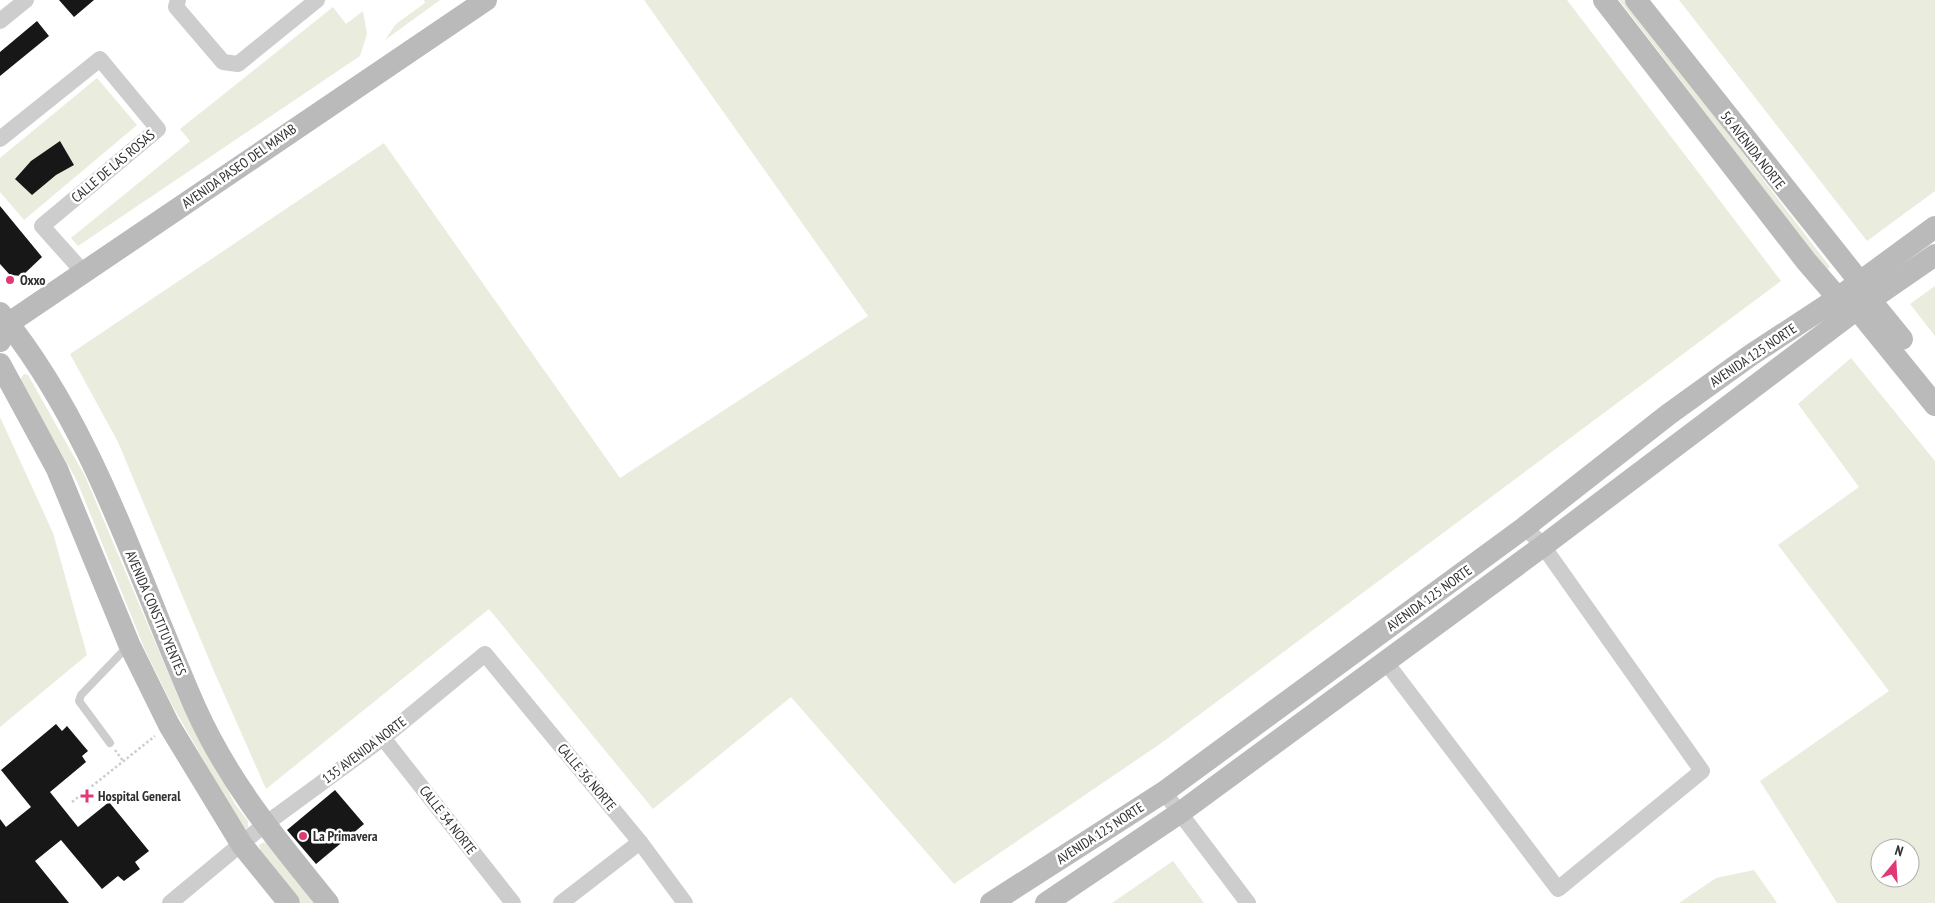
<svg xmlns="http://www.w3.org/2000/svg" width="1935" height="903" font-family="'PT Sans Narrow',sans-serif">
	<rect width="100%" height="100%" fill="#fff"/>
	<g fill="#eaecde" fill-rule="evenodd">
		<path d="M424 0H440L385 40 396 24 425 3Z"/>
		<path d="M644 0H1567L1781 281 1160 744 954 884 791 697 653 809 489 609 266 789 213 669 118 442 70 354 384 143 620 478 868 316Z"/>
		<path d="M1619 0H1626L1830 267 1826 270Z"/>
		<path d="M1679 0H1935V191L1867 241Z"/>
		<path d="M333 7 346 24 363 11 367 34 360 56 78 246 71 238 190 141 180 129Z"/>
		<path d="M97 78 137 125 24 220 0 192V158Z"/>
		<path d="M1935 286V336L1910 304Z"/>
		<path d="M1851 358 1935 461V903H1837L1760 781 1889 691 1778 545 1859 487 1798 404ZM1880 848H1910V878H1880Z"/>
		<path d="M24 374 28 375 85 476 180 701 235 804 248 821V828L243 829 172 705 145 650 77 481 20 380Z"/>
		<path d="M0 417 53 533 87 655 0 727Z"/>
		<path d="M264 842 270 845 317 903H301L261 853 259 845Z"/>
		<path d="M1173 861 1204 903H1112Z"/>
		<path d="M1754 870 1777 903H1679L1716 878Z"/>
	</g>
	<g fill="#171717">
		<path d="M59 0H94L74 17Z"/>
		<path d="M37 21 49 36 0 76V52Z"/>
		<path d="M60 141 74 165 56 175 32 195 15 179 31 161Z"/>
		<path d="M0 206 42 257 22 276 10 275 0 264Z"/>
		<path d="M56 724 62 731 67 726 88 751 82 756 86 762 50 792 78 827 109 802 149 851 135 862 140 869 124 881 118 876 102 889 61 840 35 861 69 903H0V819L6 827 31 807 1 770Z"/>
		<path d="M335 790 364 824 316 864 287 830Z"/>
	</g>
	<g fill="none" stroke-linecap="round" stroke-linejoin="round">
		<g stroke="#cdcdcd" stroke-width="2.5" stroke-dasharray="2.5 2.5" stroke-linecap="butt">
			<path d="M115 750 123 761"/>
			<path d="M72 802 155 736"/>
		</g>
		<path stroke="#cdcdcd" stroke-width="8" d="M110 743 79 701 81 695 128 646"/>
		<g stroke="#cdcdcd" stroke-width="16">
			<path d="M178 0 176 7 223 62 238 64 317 0"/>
			<path d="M0 21 26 0"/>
			<path d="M0 139 100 59 158 129 42 226 84 273"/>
			<path d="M1385 661 1558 889 1702 771 1543 546 1525 527"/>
			<path d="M383 738 513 903"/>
			<path d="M1164 792 1248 903"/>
			<path d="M170 903 264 825 383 738 485 654 640 842 685 903"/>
			<path d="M561 903 640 842"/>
		</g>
		<g stroke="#bababa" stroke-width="22">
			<path d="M1604 0 1806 261 1838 298 1857 309 1935 405"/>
			<path d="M1636 0 1859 281 1871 301 1902 339"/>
			<path d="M0 313C94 428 136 573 195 707 229 783 276 839 328 903"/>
			<path d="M0 341 9 323 486 0"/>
			<path d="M0 364 57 469 129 644 169 725 242 845 289 903"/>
			<path d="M991 903 1164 792 1525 527 1669 414 1751 355 1838 298 1935 227"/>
			<path d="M1046 903 1181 812 1543 546 1857 309 1935 255"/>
		</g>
	</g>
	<g fill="#e03976" stroke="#fff" stroke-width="2">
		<circle cx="10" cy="280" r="5"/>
		<path d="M84.5 788.5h5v5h5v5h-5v5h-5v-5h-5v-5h5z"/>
		<circle cx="303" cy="836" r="5"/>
	</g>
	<g text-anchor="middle" stroke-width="5" stroke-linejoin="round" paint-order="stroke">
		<g font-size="14" fill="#303030" stroke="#fff">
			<text transform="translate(1753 150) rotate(52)" y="5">56 AVENIDA NORTE</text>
			<text transform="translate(113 166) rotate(-40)" y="5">CALLE DE LAS ROSAS</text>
			<text transform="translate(239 166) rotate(-35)" y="5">AVENIDA PASEO DEL MAYAB</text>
			<text transform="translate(1753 355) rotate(-34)" y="5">AVENIDA 125 NORTE</text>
			<text transform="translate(1429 598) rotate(-36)" y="5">AVENIDA 125 NORTE</text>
			<text transform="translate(156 613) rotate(67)" y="5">AVENIDA CONSTITUYENTES</text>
			<text transform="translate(364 750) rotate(-37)" y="5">135 AVENIDA NORTE</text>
			<text transform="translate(587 777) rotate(50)" y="5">CALLE 36 NORTE</text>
			<text transform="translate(448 820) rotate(52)" y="5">CALLE 34 NORTE</text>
			<text transform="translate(1100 833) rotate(-33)" y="5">AVENIDA 125 NORTE</text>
		</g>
		<g font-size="14" font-weight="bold" fill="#303030" stroke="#fff" text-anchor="start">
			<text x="20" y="285">Oxxo</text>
			<text x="98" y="801">Hospital General</text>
			<text x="313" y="841">La Primavera</text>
		</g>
	</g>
	<g transform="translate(1895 863) rotate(18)"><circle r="24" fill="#ffffff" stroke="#acacac"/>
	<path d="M0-4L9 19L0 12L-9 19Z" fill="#e03976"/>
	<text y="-8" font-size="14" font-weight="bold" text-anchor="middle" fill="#303030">N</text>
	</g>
</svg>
